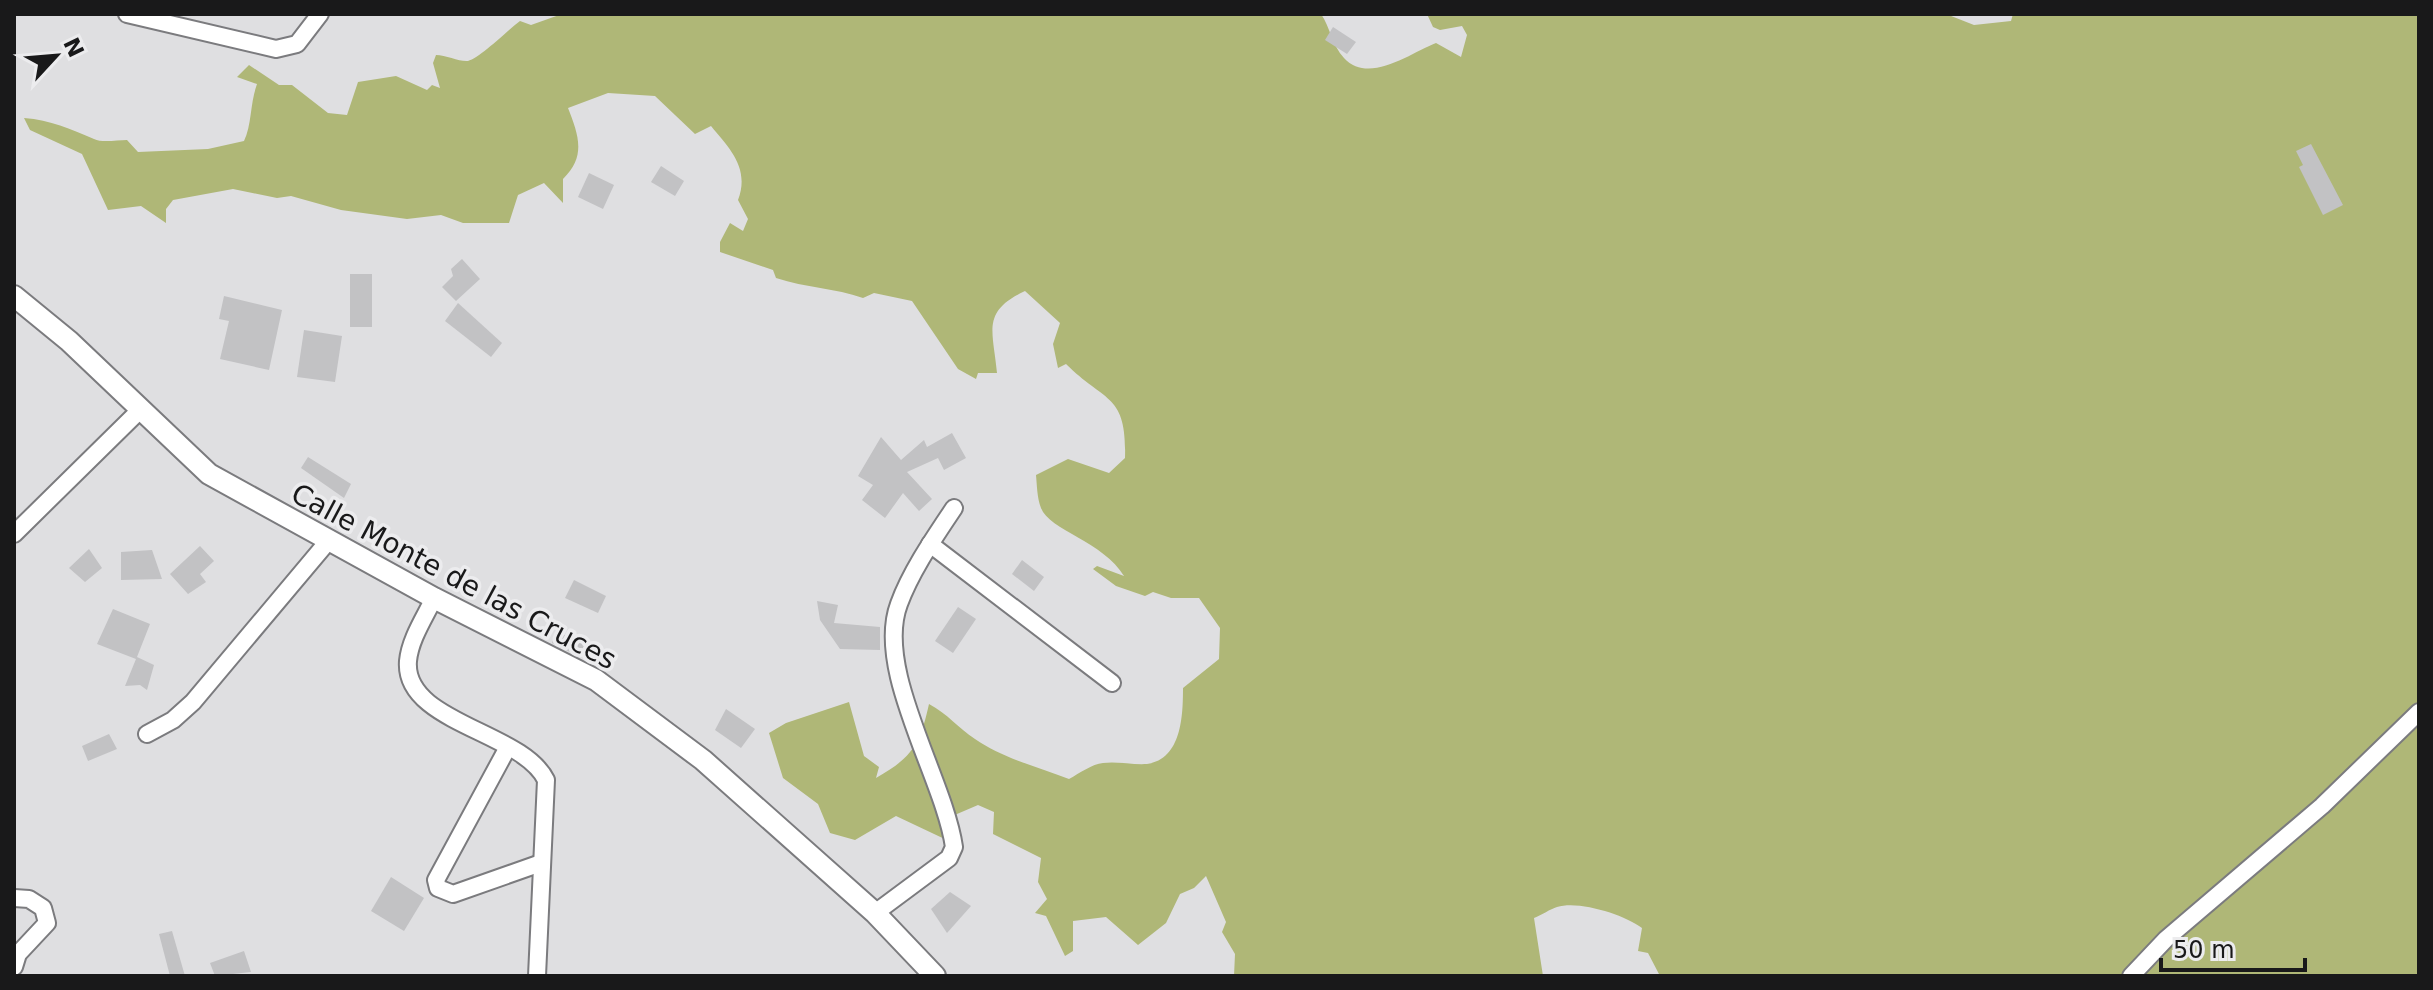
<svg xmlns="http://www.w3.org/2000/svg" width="2433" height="990" font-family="'DejaVu Sans',sans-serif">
	<rect width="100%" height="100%" fill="#dfdfe1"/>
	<path fill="#afb777" d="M562 14H1321C1330 27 1332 45 1344 58 1369 85 1410 53 1436 43L1461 57 1467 35 1462 26 1440 30 1433 27 1427 14H1946L1974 25 2011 21 2013 14H2419V976H1660L1648 953 1638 951 1642 928C1625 915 1579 900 1557 907 1550 909 1542 915 1534 918L1543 976H1234L1235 954 1222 932 1226 922 1206 876 1194 888 1180 894 1166 923 1138 945 1106 917 1073 921V951L1065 956 1046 916 1035 913 1047 899 1038 882 1041 858 993 834 994 812 978 805 950 817 961 841 951 842 896 816 855 840 830 833 818 804 783 778 769 733 786 723 849 702 864 756 879 767 876 778C913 757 920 744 929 704 948 714 958 728 975 739 1002 758 1038 767 1069 779 1080 773 1092 764 1103 763 1117 761 1132 765 1147 764 1182 759 1183 715 1183 688L1219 659 1220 628 1199 598H1171L1153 592 1145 596 1116 586 1093 569 1097 566 1124 576C1104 542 1049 530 1041 508 1037 498 1037 485 1036 475L1068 459 1109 473 1125 458C1127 393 1105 403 1066 364L1058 368 1053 344 1060 323 1025 291C981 312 993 330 997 373H978L976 379 958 369 912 301 874 293 863 298C835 288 806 288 776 278L773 270 720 252V242L730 223 743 231 748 219 738 200C750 168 730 149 711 126L695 134 655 96 608 93 568 108C578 134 587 156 563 179V203L544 183 518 195 509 223H463L441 215 407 219 341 210 291 196 277 198 233 189 173 200 166 209V223L141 206 108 210 82 154 30 130 24 118C51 120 70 129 94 139 102 143 117 140 127 140L138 152 208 149 244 141C252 124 250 103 257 84L237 77 249 65 279 85H292L328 113 347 115 358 82 396 76 427 90 432 85 440 88 433 63 436 55C446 55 460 62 468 61 480 58 508 30 520 21L531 25Z"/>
	<g fill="#c2c2c4">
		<path d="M1333 27 1356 42 1347 54 1325 40Z"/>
		<path d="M2311 144 2343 205 2323 215 2299 167 2303 165 2296 151Z"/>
		<path d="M661 166 684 181 675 196 651 182Z"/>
		<path d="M589 173 614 185 603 209 578 197Z"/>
		<path d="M462 259 480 279 456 301 442 287 453 276 451 269Z"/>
		<rect x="350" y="274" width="22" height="53"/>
		<path d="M224 296 282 310 269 370 220 359 229 321 219 319Z"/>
		<path d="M458 303 502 343 491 357 445 321Z"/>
		<path d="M304 330 342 336 335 382 297 377Z"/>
		<path d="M952 433 966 458 944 470 938 458 907 472 932 499 919 511 903 493 885 518 862 500 873 485 858 476 881 437 901 460 924 440 927 447Z"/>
		<path d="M308 457 351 484 344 498 301 468Z"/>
		<path d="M200 546 214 561 200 574 206 582 188 594 170 574Z"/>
		<path d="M89 549 102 568 85 582 69 568Z"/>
		<path d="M152 550 162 579 121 580V552Z"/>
		<path d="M1022 560 1044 577 1034 591 1012 574Z"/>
		<path d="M574 580 606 596 598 613 565 598Z"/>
		<path d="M817 601 838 605 834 623 880 627V650L840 649 820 620Z"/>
		<path d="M958 607 976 619 953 653 935 641Z"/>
		<path d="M113 609 150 624 137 657 154 665 147 690 140 685 125 686 136 659 97 644Z"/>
		<path d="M556 632 585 642 580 657 552 643Z"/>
		<path d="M726 709 755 729 741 748 715 730Z"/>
		<path d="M109 734 117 749 88 761 82 746Z"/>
		<path d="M391 877 424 898 404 931 371 911Z"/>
		<path d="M950 892 971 906 947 933 931 909Z"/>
		<path d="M172 931 185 976H170L159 934Z"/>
		<path d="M244 951 251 972 215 976 210 963Z"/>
	</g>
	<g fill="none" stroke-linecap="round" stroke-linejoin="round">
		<g stroke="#7b7b7e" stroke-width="20">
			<g id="minor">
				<path d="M127 14 276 49 297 44 320 14"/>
				<path d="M14 534 139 411"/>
				<path d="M930 544 1112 683"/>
				<path d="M434 598C425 617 410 639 408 661 403 723 522 731 546 780L537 976"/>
				<path d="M147 734 173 720 193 702 330 539"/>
				<path d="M508 747 436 880 438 888 453 894 541 863"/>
				<path d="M14 898 29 899 43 908 47 923 18 954 14 967"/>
				<path d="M875 913 949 858 954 847C944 778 874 670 899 604 911 571 934 538 954 508"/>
				<path d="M2131 976 2166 939 2322 806 2419 712"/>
			</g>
		</g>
		<g stroke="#7b7b7e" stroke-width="24">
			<path id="tertiary" d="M14 296 69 341 209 474 434 598 596 680 703 760 875 913 935 976"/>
		</g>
		<use href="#minor" stroke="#fff" stroke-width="16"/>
		<use href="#tertiary" stroke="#fff" stroke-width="20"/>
	</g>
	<g text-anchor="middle" stroke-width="7" stroke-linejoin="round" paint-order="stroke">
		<g font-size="28" fill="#19191a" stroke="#ececee">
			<text transform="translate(454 576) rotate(28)" y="10">Calle Monte de las Cruces</text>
		</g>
	</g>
	<rect width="2433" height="990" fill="none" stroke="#19191a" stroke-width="32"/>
	<g transform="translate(56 56) rotate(64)" stroke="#ececee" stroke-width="6" paint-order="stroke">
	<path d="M0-6L14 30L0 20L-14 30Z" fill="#19191a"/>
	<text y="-12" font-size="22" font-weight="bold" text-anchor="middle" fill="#19191a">N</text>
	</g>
	<path d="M2161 958v12h144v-12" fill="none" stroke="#19191a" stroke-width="4"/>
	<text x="2173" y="958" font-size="24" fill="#19191a" stroke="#ececee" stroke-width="6" paint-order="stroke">50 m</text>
</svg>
